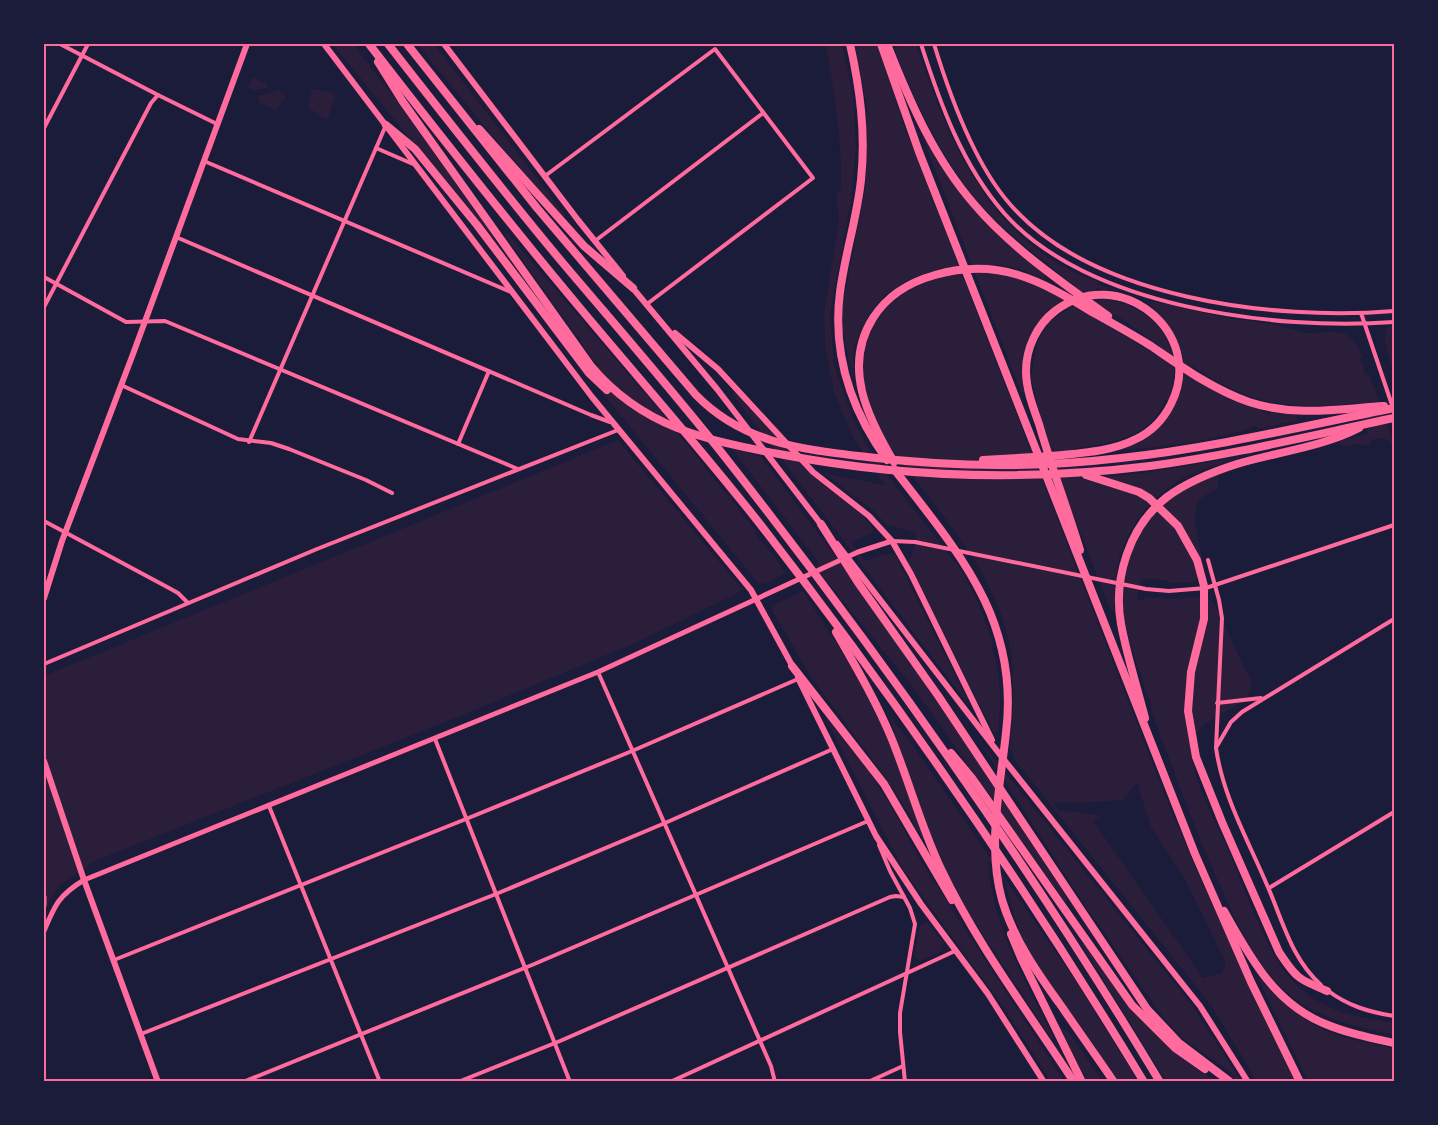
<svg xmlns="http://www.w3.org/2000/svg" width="1438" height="1125" font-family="Spectral,serif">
	<rect width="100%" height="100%" fill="#1b1b3a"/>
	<g fill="#2a1e3b" fill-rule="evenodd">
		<path d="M333 44H353L406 113 410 121H413L494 237 491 239Z"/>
		<path d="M417 44H434L566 216 563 217 500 145Z"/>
		<path d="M825 44H842L853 95 856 146 851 201 830 314 834 365 853 419 868 447 897 488 962 571 977 600 993 643 991 645C1002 672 1001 705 998 733L996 731 994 734 908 562 913 553 916 532 887 525 874 511 824 473 885 485 854 439 834 393 825 346 824 314 839 219 836 192 841 190C842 140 835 92 825 44Z"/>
		<path d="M855 44H877L905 128 1170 808 1204 887 1295 1081H1257L1211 1005 1011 755 1013 753 1010 749C1015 691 1018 647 992 593 974 554 947 521 921 487 898 457 865 421 862 381 860 366 863 350 869 336 883 303 903 291 935 279L932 271 906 281 885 295 868 316 854 348 853 382 843 331V303L866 185 867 108ZM1137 783 1151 827 1184 878 1226 963 1222 973 1203 978 1094 822 1100 815 1058 810 1054 803 1100 802 1123 800Z"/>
		<path d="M896 44H916C950 145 990 243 1098 282L1097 285 1108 287 1107 291 1096 288V291C1058 294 1022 330 1022 369 1022 376 1024 384 1026 392H1021L916 120 957 189 1047 275 1044 279 1017 268 997 265 995 274 1016 277 1055 294 1075 286C1041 258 1003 232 975 198 940 155 914 100 894 48L897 47Z"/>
		<path d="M252 77 268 84 267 88 255 90 248 88Z"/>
		<path d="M312 89 330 92 335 96 328 119 322 118 319 114 308 108Z"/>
		<path d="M279 90 284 94 285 98 276 110 259 102V96Z"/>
		<path d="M507 233 656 406 757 532 755 534 774 556 786 573 764 584 758 583 595 384 598 366 585 349 579 336H576L504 234Z"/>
		<path d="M1106 299C1144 306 1174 330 1174 371 1174 380 1171 390 1169 399H1165C1154 438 1108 443 1074 449L1081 479 1144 473 1245 456C1227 462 1209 467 1192 474 1155 489 1124 529 1117 568 1115 581 1115 596 1114 610L1111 611 1062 486 1036 400 1031 376 1037 343 1049 322 1071 307ZM1115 314 1157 344 1159 357 1108 326Z"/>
		<path d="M1151 301 1228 318 1271 324 1297 330V332C1330 337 1346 318 1363 357L1360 358 1366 375 1369 374 1394 443V454L1389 440 1382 438 1370 440 1371 446 1357 444 1344 447 1340 444 1338 441 1368 434 1359 403C1318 407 1276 409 1237 391 1221 385 1207 375 1192 366L1193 378 1229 399 1270 414 1272 412 1296 415 1297 420 1258 429 1256 426C1212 442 1164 447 1118 450 1131 440 1157 427 1168 415 1184 398 1184 364 1178 344 1173 329 1161 316 1150 306Z"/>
		<path d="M1394 325V373L1384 339 1387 333 1385 330 1389 326Z"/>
		<path d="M735 392 808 472 864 517 874 530 872 533 851 542 865 561 882 555 895 554 967 699 965 700 732 394Z"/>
		<path d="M618 440 742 589 734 595 633 644 460 716 95 861 59 886 44 909V676Z"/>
		<path d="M732 449 760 456 858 586 900 645 910 666 913 665 1068 899 1065 902 912 686 819 572 816 566 819 563 815 557Z"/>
		<path d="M1218 474V488C1211 492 1203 496 1198 502 1190 515 1201 550 1204 565L1203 572 1194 582 1168 583V580L1141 579 1137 599 1143 601 1144 597 1172 599 1197 597 1208 598 1215 605 1251 681C1255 714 1196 709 1192 749 1190 775 1218 827 1229 852 1243 886 1256 921 1273 953 1281 968 1291 981 1305 992 1329 1013 1364 1018 1394 1023V1035C1360 1027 1325 1021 1296 1000 1252 968 1227 901 1206 853 1186 805 1168 756 1150 707L1152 706 1143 684 1141 672H1139C1134 654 1126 634 1123 614 1117 561 1143 507 1192 483 1200 479 1210 477 1218 474Z"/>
		<path d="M803 591 859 679 884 727 925 840H923L900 799 873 760 811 677 772 610V606Z"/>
		<path d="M889 715 914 747 1079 986 1138 1081H1119L1037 965 1019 932 1005 883 988 860C992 925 1025 981 1054 1038L1052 1040 953 889 933 849Z"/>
		<path d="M825 717 868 770 892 807 922 863 1064 1081H1051L1002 1005 904 871Z"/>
		<path d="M976 736 1192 1005 1241 1081H1230L1233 1074 1185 1040 1165 1020 1082 901Z"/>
		<path d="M927 922 944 944 941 946 942 951 920 961 914 956 920 925Z"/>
		<path d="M1083 943C1122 995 1158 1048 1216 1081H1166L1081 944Z"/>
		<path d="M1257 976C1275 996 1295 1015 1318 1027 1342 1039 1369 1043 1394 1049V1081H1308Z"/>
		<path d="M1059 1026 1069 1032 1102 1081H1087Z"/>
	</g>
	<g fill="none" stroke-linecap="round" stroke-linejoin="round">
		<g stroke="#ff6b9d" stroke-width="4">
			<path d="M60 44 158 95 217 124"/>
			<path d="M921 44C940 103 962 165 1004 213 1086 307 1276 331 1394 322"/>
			<path d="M934 44C949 93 975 164 1009 203 1091 299 1275 321 1394 311"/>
			<path d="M44 128 88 44"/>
			<path d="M376 148 413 164"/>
			<path d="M204 161 511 292"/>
			<path d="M545 176 715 49 813 178 647 304"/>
			<path d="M176 237 591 415 610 422"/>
			<path d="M595 241 763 113"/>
			<path d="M44 277 126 322 165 321 518 469"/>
			<path d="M44 307 151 103 158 95"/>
			<path d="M1361 313 1393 408"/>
			<path d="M121 385 238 439 271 443 289 449 366 480 392 493"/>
			<path d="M249 442 386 125"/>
			<path d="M458 444 489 371"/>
			<path d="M44 521 169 588 178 593 188 603"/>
			<path d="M893 541 915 542 1146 589 1169 591 1206 588 1394 525"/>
			<path d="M1208 560 1219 600 1222 618 1216 748C1223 797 1248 840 1267 885 1283 921 1291 958 1321 985"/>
			<path d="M44 664 317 549 618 430"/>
			<path d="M598 672 771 1066 775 1082"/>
			<path d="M1217 703 1261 698"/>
			<path d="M435 739 570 1082"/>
			<path d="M1217 746 1231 722 1242 712 1394 619"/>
			<path d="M269 806 380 1082"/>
			<path d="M879 845 890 871 910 908 915 924 900 1013V1032L905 1082"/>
			<path d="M1269 888 1394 812"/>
			<path d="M114 960 466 819 632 751 798 679"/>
			<path d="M1327 990C1348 1006 1369 1012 1394 1016"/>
			<path d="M141 1034 496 894 665 823 833 749"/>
			<path d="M243 1082 532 965 868 821"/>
			<path d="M458 1082 560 1041 890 897 896 896 904 897"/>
			<path d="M670 1082 955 951"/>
			<path d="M868 1082 903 1066"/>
		</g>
		<g stroke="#ff6b9d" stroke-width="5">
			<path d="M44 897V905"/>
			<path d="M44 931C55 905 59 895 84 880L598 672 858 552 892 541"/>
		</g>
		<g stroke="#ff6b9d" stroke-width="6">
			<path d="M324 44 592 397 751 590 794 669"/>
			<path d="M444 44 578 220 623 276"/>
			<path d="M631 286 717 389 823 527"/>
			<path d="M675 333 718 369 813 472 869 516 892 541 911 574 992 740"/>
			<path d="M837 544 1001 756 1200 1006 1248 1082"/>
			<path d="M44 598 62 541 133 354 247 44"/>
			<path d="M798 678 876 836 921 904 988 994 1044 1082"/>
			<path d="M44 761 84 880 158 1082"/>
		</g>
		<g stroke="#ff6b9d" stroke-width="8">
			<path d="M369 44C438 133 508 222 580 308 640 380 702 450 760 524 898 702 1027 889 1144 1082"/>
			<path d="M388 44C445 117 503 191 562 262 617 327 673 391 725 457 882 657 1029 864 1160 1082"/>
			<path d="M407 44 537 208 696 395C744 444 802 449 867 457 952 467 1037 468 1121 458 1213 448 1304 426 1394 408"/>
			<path d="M850 44C860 89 866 133 861 180 857 218 845 254 840 292 832 354 851 410 887 460"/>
			<path d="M881 44 919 152 1195 854 1251 982 1300 1082"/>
			<path d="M887 44C909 100 934 158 974 204 1011 248 1062 282 1108 316"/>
			<path d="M378 62 403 102 591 366C642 427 705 440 779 454 902 478 1026 481 1150 466 1232 455 1313 435 1394 418"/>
			<path d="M386 125 415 149 477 225 589 373 607 390"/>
			<path d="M479 129 584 246 633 288"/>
			<path d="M983 460 1051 456C1079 453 1111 452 1136 439 1151 432 1163 420 1171 404 1207 332 1118 262 1055 311 1037 325 1026 348 1026 371 1026 389 1033 407 1039 424 1051 466 1067 507 1080 550"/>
			<path d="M894 462C868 418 842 367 873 318 887 296 910 282 935 275 998 257 1040 280 1092 312 1112 323 1132 334 1151 346 1182 367 1214 390 1249 402 1295 417 1338 409 1384 406"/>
			<path d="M894 469C958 552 1020 620 1006 733 1000 788 987 845 1002 900 1014 940 1038 974 1062 1007 1079 1032 1097 1057 1114 1082"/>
			<path d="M1086 475 1139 492 1149 498 1178 526 1197 560 1204 586V619L1191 672 1188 711 1196 757 1222 822 1279 952C1296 978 1298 979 1327 991"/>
			<path d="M821 524 859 584 939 697 1147 1009 1179 1043 1229 1081"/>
			<path d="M836 632C856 667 876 701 891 737 909 781 921 827 941 869 976 943 1029 1013 1074 1082"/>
			<path d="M792 666 884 784 952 900"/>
			<path d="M1145 718C1137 687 1127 656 1121 624 1113 579 1129 526 1167 497 1187 482 1212 472 1237 464 1277 452 1322 447 1359 428"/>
			<path d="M951 753 972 778 1132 1005 1175 1048 1205 1069"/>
			<path d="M1224 911C1249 955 1273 1002 1323 1023 1346 1033 1371 1038 1394 1043"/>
			<path d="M1011 934 1021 958 1082 1082"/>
		</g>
	</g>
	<rect width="1438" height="1125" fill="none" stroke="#1b1b3a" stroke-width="90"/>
	<rect x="45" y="45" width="1348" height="1035" fill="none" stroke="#ff6b9d" stroke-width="2"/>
</svg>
